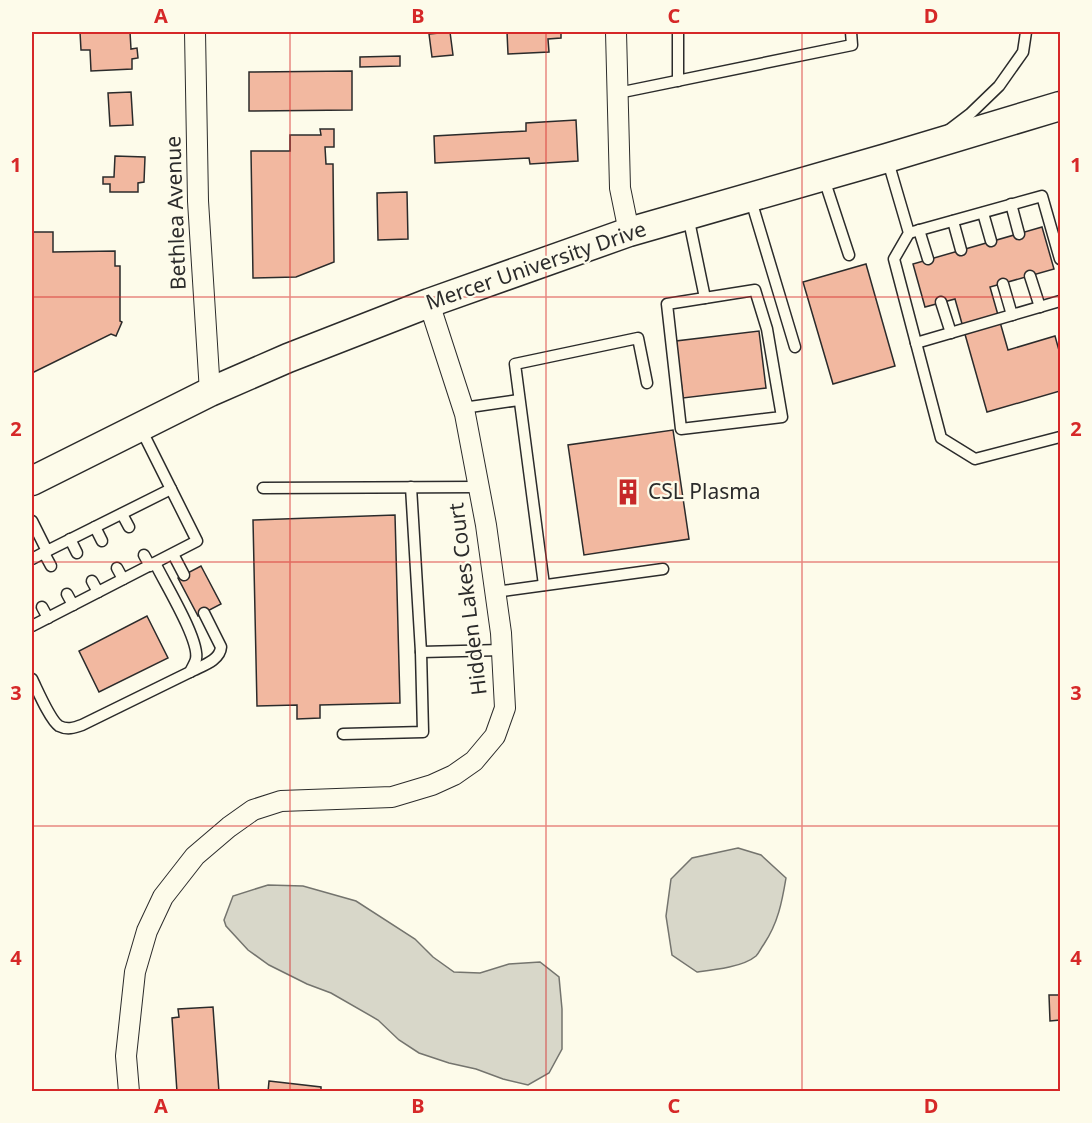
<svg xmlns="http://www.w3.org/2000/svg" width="1092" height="1123" font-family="'Noto Sans',sans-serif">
	<rect width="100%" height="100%" fill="#fdfbea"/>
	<g fill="#d8d7c9" stroke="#74746e" stroke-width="1.5">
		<path d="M738 848 761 855 786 878C782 902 778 923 764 944 761 948 759 953 756 956 743 967 714 970 697 972L672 955 666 916 671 879 692 858Z"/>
		<path d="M268 885 303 886 356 901 415 939 433 957 454 972 480 973 509 964 540 962 559 977 562 1009V1049L549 1073 528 1085 503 1079 476 1069 449 1063 419 1053 399 1040 378 1020 331 993 307 984 269 965 248 950 226 926 224 920 233 896Z"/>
	</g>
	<g fill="#f2b8a0" stroke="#2b2b2b" stroke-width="1.5">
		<path d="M80 32H130L131 49 137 48 138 58 132 59V69L91 71 90 50H81Z"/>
		<path d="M450 32 453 55 432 57 429 34Z"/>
		<path d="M507 32H561V38L548 39 549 52 508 54Z"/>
		<path d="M400 56V66L360 67V57Z"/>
		<path d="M352 71V110L249 111V72Z"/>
		<path d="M131 92 133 125 110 126 108 93Z"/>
		<path d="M576 120 578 161 530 164 529 158 435 163 434 136 526 131V123Z"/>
		<path d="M320 129H334V147H325L326 164H333L334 262 296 277 253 278 251 151H290V135H321Z"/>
		<path d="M115 156 145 157 144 182 138 183V192H110V184H103V177H114Z"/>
		<path d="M407 192 408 239 378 240 377 193Z"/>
		<path d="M1042 227 1054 269 990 287 1008 350 1055 336 1060 354V391L987 412 955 299 925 307 913 264Z"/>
		<path d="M32 232H53V252L115 251V266H120V321L122 322 116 336 111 334 32 373Z"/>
		<path d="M866 264 895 366 833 384 803 282Z"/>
		<path d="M759 331 766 388 683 398 676 341Z"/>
		<path d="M673 430 689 539 584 555 568 445Z"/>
		<path d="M395 515 400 703 320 705V718L297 719V705L257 706 253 520Z"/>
		<path d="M201 566 221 604 198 616 178 578Z"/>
		<path d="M147 616 168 658 99 692 79 651Z"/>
		<path d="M1049 995H1060V1020L1050 1021Z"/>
		<path d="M213 1007 219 1092H177L172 1018 179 1017 178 1009Z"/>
		<path d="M269 1081 321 1087V1092H268Z"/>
	</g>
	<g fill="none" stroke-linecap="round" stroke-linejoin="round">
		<g stroke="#2b2b2b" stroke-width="13">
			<g id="service">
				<path d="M678 81V32"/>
				<path d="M618 93 852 45 851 32"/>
				<path d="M949 130 970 114 999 86 1023 52 1026 32"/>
				<path d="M887 158 909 233 894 259 941 438 975 459 1060 437"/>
				<path d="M823 176 849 255"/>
				<path d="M750 197 795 347"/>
				<path d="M1011 204 1019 234"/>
				<path d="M983 213 991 241"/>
				<path d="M688 216 705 298"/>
				<path d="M953 221 961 250"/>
				<path d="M919 230 928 259"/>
				<path d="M909 233 1042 196 1060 259"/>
				<path d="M1030 276 1040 307"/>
				<path d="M1003 284 1012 315"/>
				<path d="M755 290 767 329 782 417 681 429 667 304Z"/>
				<path d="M941 302 951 333"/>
				<path d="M916 343 1060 301"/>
				<path d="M463 408 519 400"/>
				<path d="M411 487 421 652 502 650"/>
				<path d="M263 488 478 487"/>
				<path d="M122 514 129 527"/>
				<path d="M32 521 47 551 171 489 141 429"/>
				<path d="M95 527 102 541"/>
				<path d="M70 539 77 553"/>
				<path d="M44 553 51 566"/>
				<path d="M173 554 184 575"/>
				<path d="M144 555 150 566"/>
				<path d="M32 559 47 551"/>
				<path d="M117 568 123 579"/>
				<path d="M92 581 98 592"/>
				<path d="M544 585 515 364 638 338 647 383"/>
				<path d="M495 592 663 569"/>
				<path d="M67 594 73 605"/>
				<path d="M42 607 48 618"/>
				<path d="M32 626 197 541 171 489"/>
				<path d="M190 672C201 666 220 661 221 647L204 613"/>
				<path d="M32 679C37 689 50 720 59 726 67 730 74 728 82 725L190 672C192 668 195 663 196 659 200 640 164 582 155 563"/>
				<path d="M343 734 423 732 421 652"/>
			</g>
		</g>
		<g stroke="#2b2b2b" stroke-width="22">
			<g id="minor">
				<path d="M195 32 198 201 210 392"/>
				<path d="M616 32 620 188 629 232"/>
				<path d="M129 1092 126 1056 135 972 147 931 163 897 195 856 229 827 253 810 281 801 392 797 432 785 454 775 474 761 495 736 505 708 501 633 486 525 465 414 429 303"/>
			</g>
		</g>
		<g stroke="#2b2b2b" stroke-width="31">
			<path id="secondary" d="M32 481 210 392 288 358 429 303 629 232 887 158 1060 106"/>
		</g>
		<use href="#service" stroke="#fdfbea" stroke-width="10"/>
		<use href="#minor" stroke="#fdfbea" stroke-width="20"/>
		<use href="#secondary" stroke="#fdfbea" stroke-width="28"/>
	</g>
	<path fill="none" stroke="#d62828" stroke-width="1.5" stroke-opacity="0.55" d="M290 32V1092M546 32V1092M802 32V1092M32 297H1060M32 562H1060M32 826H1060"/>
	<defs>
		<g id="building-bare" transform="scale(2.07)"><path d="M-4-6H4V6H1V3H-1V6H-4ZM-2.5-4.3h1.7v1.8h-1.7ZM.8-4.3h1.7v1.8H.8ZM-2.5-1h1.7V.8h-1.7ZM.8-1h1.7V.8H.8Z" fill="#c62828" stroke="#fdfbea" stroke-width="2.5" paint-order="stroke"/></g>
	</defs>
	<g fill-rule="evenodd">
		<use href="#building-bare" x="628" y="492"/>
	</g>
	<g text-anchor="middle" stroke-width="4.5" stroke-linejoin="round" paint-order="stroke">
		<g font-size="21" fill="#2b2b2b" stroke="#fdfbea">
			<text transform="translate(176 213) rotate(-92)" y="7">Bethlea Avenue</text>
			<text transform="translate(536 266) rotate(-19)" y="7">Mercer University Drive</text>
			<text transform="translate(468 599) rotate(-97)" y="7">Hidden Lakes Court</text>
		</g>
		<g font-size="21" fill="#2b2b2b" stroke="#fdfbea" text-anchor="start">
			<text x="648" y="499">CSL Plasma</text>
		</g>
	</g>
	<rect width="1092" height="1123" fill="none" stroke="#fdfbea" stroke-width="66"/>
	<rect x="33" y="33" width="1026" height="1057" fill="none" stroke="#d62828" stroke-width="2"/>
	<g font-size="20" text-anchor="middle" font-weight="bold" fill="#d62828">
		<text x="161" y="23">A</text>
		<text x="418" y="23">B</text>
		<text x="674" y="23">C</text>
		<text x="931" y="23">D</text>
		<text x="16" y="172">1</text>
		<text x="1076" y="172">1</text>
		<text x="16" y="436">2</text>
		<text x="1076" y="436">2</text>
		<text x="16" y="700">3</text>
		<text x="1076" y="700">3</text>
		<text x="16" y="965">4</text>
		<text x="1076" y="965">4</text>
		<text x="161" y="1113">A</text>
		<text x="418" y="1113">B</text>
		<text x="674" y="1113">C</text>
		<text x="931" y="1113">D</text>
	</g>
</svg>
